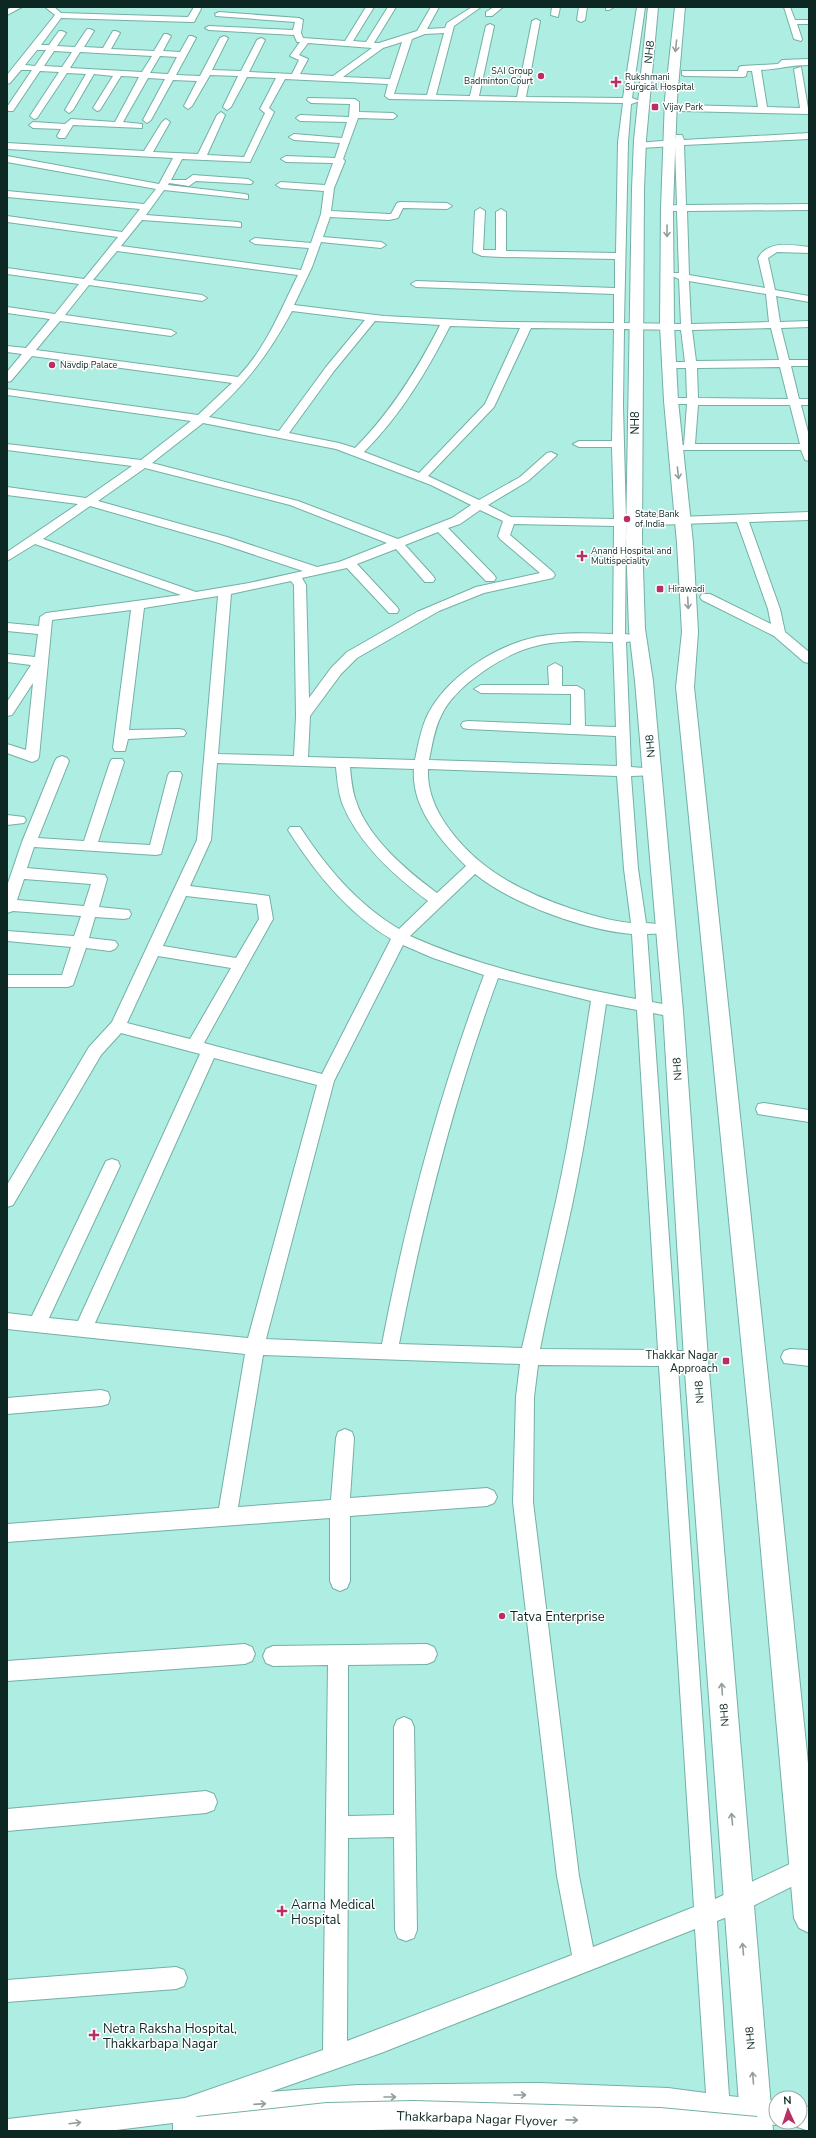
<svg xmlns="http://www.w3.org/2000/svg" width="816" height="2138" font-family="'Nunito Sans',sans-serif">
	<rect width="100%" height="100%" fill="#aeede2"/>
	<g fill="none" stroke-linecap="round" stroke-linejoin="round">
		<g stroke="#73b0a6" stroke-width="2">
			<g id="minor">
				<path d="M12 7H22L7 15V10Z"/>
				<path d="M45 7H54L61 13 188 17 194 7H200L201 9 194 22H191L61 18 41 45H49L59 31H62L66 33 57 46 75 47 87 29H90L94 31 84 47 103 48 113 31H116L120 33 111 49 154 51 164 34H167L171 36 163 51 180 52 189 36H192L196 38 176 75 200 76 220 38 224 36 228 38 212 70 241 71 257 40 261 38 265 40 249 72 292 74 299 60 290 56 300 42H297L294 35 209 30 205 28 209 26 293 30 295 22 216 16 215 14 219 12 299 18 303 20 301 33 303 38 345 41 366 7H374L353 41 366 42 388 7H396L374 43H379L417 31 431 7H439L427 29 445 28 447 23 472 7H481L454 26 436 95 470 96 486 26 490 24 494 26 479 96 517 97 532 21 536 19 540 21 526 97 623 98 637 7H645L632 98 640 101 631 104 628 142 624 323 681 324 679 279 670 275 671 273H679L677 211H670L665 208 667 206 677 205 675 146 640 148 637 147V143L675 140 676 135H682L684 140 809 133V139L684 145 686 205 809 204V210L687 211 689 275 765 288 758 258C768 240 792 245 809 247V253L777 252 768 258 775 290 809 296V302L776 296 780 322 809 321V327L781 328 789 360H809V366H791L799 399H809V405H801L809 436V461L805 460 801 450H675L673 448 675 446 684 445 687 404H671L665 401 671 398H687L686 368H669L664 365 669 362H685L681 330 624 329 623 406 626 519 809 512V520L749 522 780 609 785 632 809 652V663L804 662 774 636 702 600 700 597 702 594H710L771 624 768 609 737 522 626 526 625 634 634 635 635 638 634 641 626 642 631 767 657 769 659 772 657 775 631 776 638 869 646 923 671 925 673 929 671 933 647 934 652 1002 679 1007 681 1011 679 1015 673 1017 653 1013 677 1351H696L702 1353 705 1359 702 1365 696 1367H678L715 1899 809 1855V1878L747 1909 717 1921 729 2096 776 2101V2122H783L776 2125 731 2119 732 2131H708L707 2117 668 2112 539 2107 357 2109 197 2121V2131H173V2123L108 2131H7L8 2119 185 2098 323 2050 328 1665 273 1666 266 1663 263 1656 266 1649 273 1646 427 1644 434 1647 437 1654 434 1661 427 1664 348 1665V1816L394 1815V1727L397 1720 404 1717 411 1720 414 1727 417 1930 414 1938 406 1941 398 1938 395 1930 394 1837 348 1838 347 2041 572 1955 557 1876 513 1502 516 1397 520 1364 263 1355 238 1507 331 1500 336 1438 338 1432 345 1429 352 1432 354 1438 350 1498 487 1488 494 1491 497 1497 494 1503 487 1506 350 1516V1581L347 1588 340 1591 333 1588 330 1581V1518L7 1542V1524L219 1508 245 1354 7 1329V1313L32 1316 106 1161 112 1159 118 1161 120 1166 49 1318 78 1321 200 1054 121 1033 101 1055 13 1205 7 1207V1185L89 1047 112 1022 197 840 218 596 144 608 129 730 179 729 184 730 186 733 184 736 128 739 125 751H115L113 748 131 610 52 620 39 757 37 760 32 762 7 753V744L26 750 33 683 12 715 7 716V702L31 665 7 662V654L35 657 38 634 7 631V623L39 626 40 617 46 613 181 595 35 544 7 561V552L78 504 7 495V487L86 498 132 466 7 450V444L141 460 191 421 7 395V389L198 415 232 383 32 356 11 381 7 382V372L22 354 7 352V346L26 348 50 319 7 313V307L55 314 79 284 7 274V268L84 279 118 237 7 222V216L122 232 140 209 7 197V191L144 204 156 189 7 162V156L159 184 173 158 7 149V143L144 151 162 122 166 119 170 122 153 152 198 154 217 115 221 112 225 115 207 155 244 157 265 113 260 109 276 78 247 77 231 107 227 110 223 107 238 76 210 75 192 106 188 109 184 106 197 81 173 80 151 120 147 123 143 120 165 79 148 78 123 122 142 124V128L73 125 65 138H59L57 136 61 129 33 128 29 125 33 122 65 124 71 119 115 122 139 77 121 76 100 110 97 111 93 108 113 76 94 74 73 110 69 113 65 110 86 74 67 73 37 118 34 119 30 116 59 72 40 71 13 111H7V107L32 70H21L10 83 7 84V75L55 15ZM444 33 427 95 394 94 412 39 425 34ZM402 42 390 79 343 77 383 48ZM308 43 372 48 333 76 300 74 308 59 299 55ZM37 50H46L35 66 25 65ZM54 51 72 52 62 67 44 66ZM80 52 152 56 142 72 70 68ZM160 56 177 57 168 74 150 73ZM285 79 388 84 385 96 389 99 623 103 618 142 616 253 506 251V212L501 209 496 212V250H483L485 211 480 208 475 211 473 252 482 256 501 257 615 259V288L416 281 411 284 416 287 614 294V323L500 322 384 316 294 305 312 267 321 242 381 248 386 245 381 242 323 237 330 217 389 220 398 218 403 208 447 209 452 206 447 203 400 202 397 203 391 214H389L331 211 334 188 345 161 343 159 358 118 393 119 397 116 393 113 359 112V102L355 99 308 98 307 100 311 103 350 104 349 117 300 115 296 118 300 121 347 122 342 138 294 134 289 137 294 140 340 143 335 158 286 156 281 159 286 162 333 163 325 185 281 182 276 185 281 188 324 191 321 214 311 243 255 238 250 241 255 244 309 248 301 270 121 246 142 220 241 227V223L238 222 146 215 164 190 248 199V195L245 194 168 185 169 183 189 186 196 181 251 184 253 182 248 179 193 175 186 180H171L182 159 250 162 274 112 269 108ZM117 251 298 275C280 311 266 348 238 377L36 350 60 321 171 336 176 333 171 330 65 315 89 285 202 301 207 298 202 295 93 280ZM689 281 766 294 769 322 691 324ZM292 311 365 320 326 367 279 431 209 417C247 383 268 355 292 311ZM375 321 440 325C417 370 391 412 355 448L339 443 289 433 334 371ZM450 326 520 328 485 404 419 473 364 452C401 415 427 371 450 326ZM531 328 614 329 612 441H579L573 444 579 447H612L614 519 511 517 488 505 528 481 555 457 557 455 551 452 547 453 520 477 479 500 428 476 494 407ZM771 328 779 360 696 361 692 330ZM780 367 788 399 698 398 697 368ZM698 405H790L800 444H695ZM203 423 336 449 431 485 471 505 452 518 398 539 298 501 152 463ZM145 468 290 505 387 543 339 562 317 567 227 537 98 501ZM90 506 219 543 303 571 249 583 196 592 43 539ZM480 510 503 521 498 536 500 539 540 573 476 587 417 612 347 652 331 668 309 698 306 585 302 578 347 568 389 613H397L399 610 397 607 357 564 396 549 425 582H433L435 579 433 576 405 545 438 532 486 581H494L496 578 494 575 448 528 460 524ZM514 524 614 526 613 634C587 633 561 632 536 637 495 646 446 677 427 716 421 729 418 745 415 760L308 757 310 716 341 674 357 658 439 611 484 593 553 578 555 575 553 572 510 535ZM291 581 294 585 296 716 294 756 218 754 231 594ZM576 641 613 642 616 727 585 726 584 690 577 686H562V667L555 663 548 667 549 685H481L474 689 481 693 571 694V725L468 721 463 722 461 725 463 728 468 729 616 736 617 766 429 760C432 746 434 730 441 716 454 686 505 653 536 646 549 642 563 642 576 641ZM217 763 336 767C337 779 338 791 342 803 358 843 394 876 428 901L399 929C358 905 325 866 300 827H290L288 830 290 833C316 874 349 914 391 939L322 1074 204 1043 273 919 269 896 190 886 211 840ZM350 767 414 769C411 807 440 840 466 866L437 893C406 870 368 838 356 801 352 790 351 778 350 767ZM428 769 617 776 624 869 631 923C610 921 591 915 572 909 522 892 478 870 447 826 435 809 427 790 428 769ZM475 874C512 904 584 930 632 934L636 999C560 984 481 968 410 936ZM186 896 257 904 259 919 236 958 163 946ZM403 945 433 958 484 975C439 1095 406 1218 382 1344L266 1339 334 1081ZM158 956 231 968 190 1039 127 1023ZM498 978 591 1001C579 1076 568 1153 550 1227 541 1268 531 1308 522 1348L399 1344C423 1220 454 1098 498 978ZM606 1004 637 1010 658 1350 540 1349C548 1308 558 1268 567 1228 584 1154 595 1079 606 1004ZM214 1058 317 1085 248 1338 95 1323ZM538 1365 659 1366 694 1907 593 1947 579 1876 533 1502 534 1397ZM695 1929 706 2093 668 2088 539 2083 357 2085 270 2092 381 2053Z"/>
				<path d="M494 7H503L492 16H486V12Z"/>
				<path d="M552 7H560L558 17 551 15Z"/>
				<path d="M579 7H587L585 20 581 22 577 20Z"/>
				<path d="M606 7H614L609 10H606Z"/>
				<path d="M784 7H790L795 20H809V24H797L802 39 801 41 794 39Z"/>
				<path d="M809 59V65C791 65 779 69 761 70L767 107 800 108 794 69 801 67 809 114 683 111 679 108 683 105 758 107 752 71H747L746 76 743 77 685 76 682 75V71H738L739 67 742 66 778 64 782 60Z"/>
				<path d="M62 756 67 758 69 761 38 838 84 841 110 762 112 759H122L124 762 98 842 150 845 168 775 170 772H180L182 775 161 854 156 855 34 847 27 868 105 875 107 879 99 907 129 910 131 914 129 918 124 919 95 917 89 938 115 941 118 945 115 949 110 951 86 948 73 985 68 987H7V975H62L71 947 7 941V931L74 936 81 916 13 911 7 913V886L22 842 55 761 57 758ZM24 879 91 884 84 906 17 900Z"/>
				<path d="M7 815 24 817 26 820 24 823 7 825Z"/>
				<path d="M764 1103 809 1110V1122L758 1114 756 1109 758 1104Z"/>
				<path d="M790 1349 809 1350V1366L784 1363 781 1357 784 1351Z"/>
				<path d="M101 1390 108 1392 110 1398 108 1404 101 1406 7 1414V1398Z"/>
				<path d="M245 1644 252 1647 255 1654 252 1661 245 1664 7 1681V1661Z"/>
				<path d="M206 1791 214 1794 217 1802 214 1810 206 1813 7 1831V1809Z"/>
				<path d="M176 1967 184 1970 187 1978 184 1986 176 1989 7 2002V1980Z"/>
				<path d="M800 2105 809 2107V2131L792 2125 790 2122H800Z"/>
			</g>
		</g>
		<g stroke="#73b0a6" stroke-width="2">
			<g id="major">
				<path d="M648 7H658L646 140 644 189 642 539 645 629 653 681 683 1011 708 1359 773 2131H741L684 1359 663 1011 635 681 629 629 626 539 632 189 634 140Z"/>
				<path d="M675 7H685L677 99 673 208 674 325 678 401 693 543 698 632 694 687 776 1451 809 1773V1933L799 1928 794 1918 752 1451 676 687 682 632 677 543 664 401 660 325 661 208 665 99Z"/>
			</g>
		</g>
		<use href="#minor" fill="#fff" fill-rule="evenodd"/>
		<use href="#major" fill="#fff" fill-rule="evenodd"/>
		<g stroke="#73b0a6" stroke-width="30" stroke-linecap="butt">
			<path id="major-bridge" d="M198 2131 328 2117 414 2115 659 2122 756 2131"/>
		</g>
		<use href="#major-bridge" stroke="#fff" stroke-width="28"/>
	</g>
	<defs><path id="oneway-shaft" d="M-6 0H5M1.5-3L5.5 0L1.5 3" fill="none" stroke-width="1.6" stroke-linecap="round" stroke-linejoin="round"/></defs>
	<g stroke="#929e9c">
		<use href="#oneway-shaft" transform="translate(676 46) rotate(96)"/>
		<use href="#oneway-shaft" transform="translate(667 231) rotate(90)"/>
		<use href="#oneway-shaft" transform="translate(678 473) rotate(84)"/>
		<use href="#oneway-shaft" transform="translate(688 603) rotate(87)"/>
		<use href="#oneway-shaft" transform="translate(722 1689) rotate(-94)"/>
		<use href="#oneway-shaft" transform="translate(732 1819) rotate(-95)"/>
		<use href="#oneway-shaft" transform="translate(743 1949) rotate(-95)"/>
		<use href="#oneway-shaft" transform="translate(753 2078) rotate(-95)"/>
		<use href="#oneway-shaft" transform="translate(520 2095)"/>
		<use href="#oneway-shaft" transform="translate(390 2097)"/>
		<use href="#oneway-shaft" transform="translate(260 2104) rotate(-4)"/>
		<use href="#oneway-shaft" transform="translate(572 2120) rotate(1)"/>
		<use href="#oneway-shaft" transform="translate(75 2123) rotate(-7)"/>
	</g>
	<g fill="#ba2e63" stroke="#fff" stroke-width="1.5">
		<circle cx="541" cy="76" r="4"/>
		<path d="M614 76h4v4h4v4h-4v4h-4v-4h-4v-4h4z"/>
		<rect x="651" y="103" width="8" height="8" rx="2"/>
		<circle cx="52" cy="365" r="4"/>
		<circle cx="627" cy="519" r="4"/>
		<path d="M580 550h4v4h4v4h-4v4h-4v-4h-4v-4h4z"/>
		<rect x="656" y="585" width="8" height="8" rx="2"/>
		<rect x="722" y="1357" width="8" height="8" rx="2"/>
		<circle cx="502" cy="1616" r="4"/>
		<path d="M280 1905h4v4h4v4h-4v4h-4v-4h-4v-4h4z"/>
		<path d="M92 2029h4v4h4v4h-4v4h-4v-4h-4v-4h4z"/>
	</g>
	<g text-anchor="middle" stroke-width="3" stroke-linejoin="round" paint-order="stroke">
		<g font-size="9" fill="#0d2723" stroke="#fff" text-anchor="start">
			<text x="533" y="74" text-anchor="end">SAI Group<tspan x="533" dy="10">Badminton Court</tspan></text>
			<text x="625" y="80">Rukshmani<tspan x="625" dy="10">Surgical Hospital</tspan></text>
			<text x="663" y="110">Vijay Park</text>
			<text x="60" y="368">Navdip Palace</text>
			<text x="635" y="517">State Bank<tspan x="635" dy="10">of India</tspan></text>
			<text x="591" y="554">Anand Hospital and<tspan x="591" dy="10">Multispeciality</tspan></text>
			<text x="668" y="592">Hirawadi</text>
		</g>
		<g font-size="11" fill="#0d2723" stroke="#fff">
			<text transform="translate(649 52) rotate(-84)" y="4">NH8</text>
			<text transform="translate(635 423) rotate(-90)" y="4">NH8</text>
			<text transform="translate(650 746) rotate(-95)" y="4">NH8</text>
			<text transform="translate(677 1069) rotate(-94)" y="4">NH8</text>
			<text transform="translate(699 1392) rotate(-94)" y="4">NH8</text>
			<text transform="translate(724 1715) rotate(-94)" y="4">NH8</text>
			<text transform="translate(750 2038) rotate(-95)" y="4">NH8</text>
		</g>
		<g font-size="11" fill="#0d2723" stroke="#fff" text-anchor="end">
			<text x="718" y="1359">Thakkar Nagar<tspan x="718" dy="13">Approach</tspan></text>
		</g>
		<g font-size="13" fill="#0d2723" stroke="#fff" text-anchor="start">
			<text x="510" y="1621">Tatva Enterprise</text>
			<text x="291" y="1909">Aarna Medical<tspan x="291" dy="15">Hospital</tspan></text>
			<text x="103" y="2033">Netra Raksha Hospital,<tspan x="103" dy="15">Thakkarbapa Nagar</tspan></text>
		</g>
		<g font-size="13" fill="#0d2723" stroke="#fff">
			<text transform="translate(477 2118) rotate(2)" y="5">Thakkarbapa Nagar Flyover</text>
		</g>
	</g>
	<rect width="816" height="2138" fill="none" stroke="#0d2723" stroke-width="16"/>
	<g transform="translate(788 2110) rotate(357)"><circle r="19" fill="#ffffff" stroke="#9ea9a7"/>
	<path d="M0-3L7 15L0 10L-7 15Z" fill="#ba2e63"/>
	<text y="-6" font-size="11" font-weight="bold" text-anchor="middle" fill="#0d2723">N</text>
	</g>
</svg>
